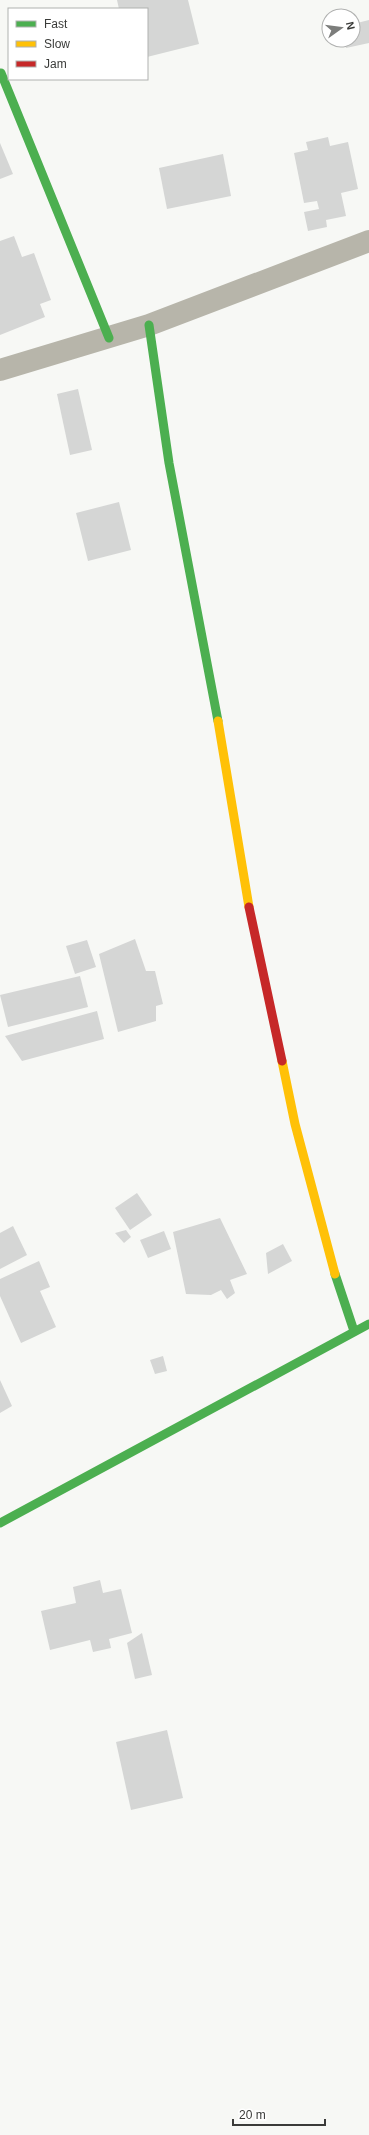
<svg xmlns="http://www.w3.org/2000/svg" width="369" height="2135" font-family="Arial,sans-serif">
	<rect width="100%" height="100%" fill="#f7f8f5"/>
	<g fill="#d5d6d5">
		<path d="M117 0H188L199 44 147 57V9H119Z"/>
		<path d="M369 20V43L346 48 345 40H353V24Z"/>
		<path d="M328 137 330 146 348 142 358 189 341 193 346 216 326 220 327 227 308 231 304 212 319 209 317 201 304 203 294 153 308 150 306 142Z"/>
		<path d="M0 143 13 174 0 179Z"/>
		<path d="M223 154 231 196 167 209 159 168Z"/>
		<path d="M14 236 22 257 34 253 51 300 40 304 45 317 0 335V241Z"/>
		<path d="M78 389 92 450 70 455 57 394Z"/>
		<path d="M119 502 131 550 88 561 76 513Z"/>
		<path d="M135 939 146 971H155L163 1004 156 1006V1021L118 1032 99 954Z"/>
		<path d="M87 940 96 967 75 974 66 946Z"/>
		<path d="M80 976 88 1007 8 1027 0 995Z"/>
		<path d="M97 1011 104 1039 22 1061 5 1036Z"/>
		<path d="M137 1193 152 1215 130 1230 115 1208Z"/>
		<path d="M220 1218 247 1274 230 1280 235 1293 227 1299 221 1290 211 1295 186 1294 173 1232Z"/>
		<path d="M13 1226 27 1255 0 1269V1233Z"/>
		<path d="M126 1230 131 1237 124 1243 115 1233Z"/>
		<path d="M164 1231 171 1249 148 1258 140 1240Z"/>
		<path d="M283 1244 292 1261 268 1274 266 1253Z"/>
		<path d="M39 1261 50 1287 40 1291 56 1327 21 1343 0 1296V1279Z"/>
		<path d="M163 1356 167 1371 155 1374 150 1360Z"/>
		<path d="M0 1380 12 1406 0 1413Z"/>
		<path d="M100 1580 103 1593 121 1589 132 1633 109 1639 111 1648 93 1652 90 1640 50 1650 41 1611 76 1603 73 1587Z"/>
		<path d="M142 1633 152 1675 135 1679 127 1643Z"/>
		<path d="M167 1730 183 1798 131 1810 116 1742Z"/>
	</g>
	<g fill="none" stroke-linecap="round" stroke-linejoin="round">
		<path stroke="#b7b5aa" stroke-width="22" d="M0 370 149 325 369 241"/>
		<g stroke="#4caf50" stroke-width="9">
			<path d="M1 73 109 338"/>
			<path d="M149 325 169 463 218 721"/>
			<path d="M335 1274 354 1331"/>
			<path d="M0 1523 369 1324"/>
		</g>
		<g stroke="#ffc107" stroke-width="9">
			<path d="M218 721 249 907"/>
			<path d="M282 1061 295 1124 335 1274"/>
		</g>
		<path stroke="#c62828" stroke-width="9" d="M249 907 282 1061"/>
	</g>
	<rect x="8" y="8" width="140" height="72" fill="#ffffff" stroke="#b0b1b0"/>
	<rect x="16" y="21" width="20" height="6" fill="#4caf50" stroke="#b0b1b0"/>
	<text x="44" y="28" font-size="12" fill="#3a3b39">Fast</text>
	<rect x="16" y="41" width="20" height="6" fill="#ffc107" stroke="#b0b1b0"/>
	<text x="44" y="48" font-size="12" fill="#3a3b39">Slow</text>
	<rect x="16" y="61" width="20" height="6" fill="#c62828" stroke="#b0b1b0"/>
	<text x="44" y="68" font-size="12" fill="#3a3b39">Jam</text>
	<g transform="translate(341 28) rotate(76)"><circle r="19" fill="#ffffff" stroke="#b0b1b0"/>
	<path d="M0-3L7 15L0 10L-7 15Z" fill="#7c7d7b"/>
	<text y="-6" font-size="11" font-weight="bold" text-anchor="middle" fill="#3a3b39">N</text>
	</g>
	<path d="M233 2119v6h92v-6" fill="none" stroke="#3a3b39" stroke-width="2"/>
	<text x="239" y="2119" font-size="12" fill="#3a3b39" stroke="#ffffff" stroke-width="3" paint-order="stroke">20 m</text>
</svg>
